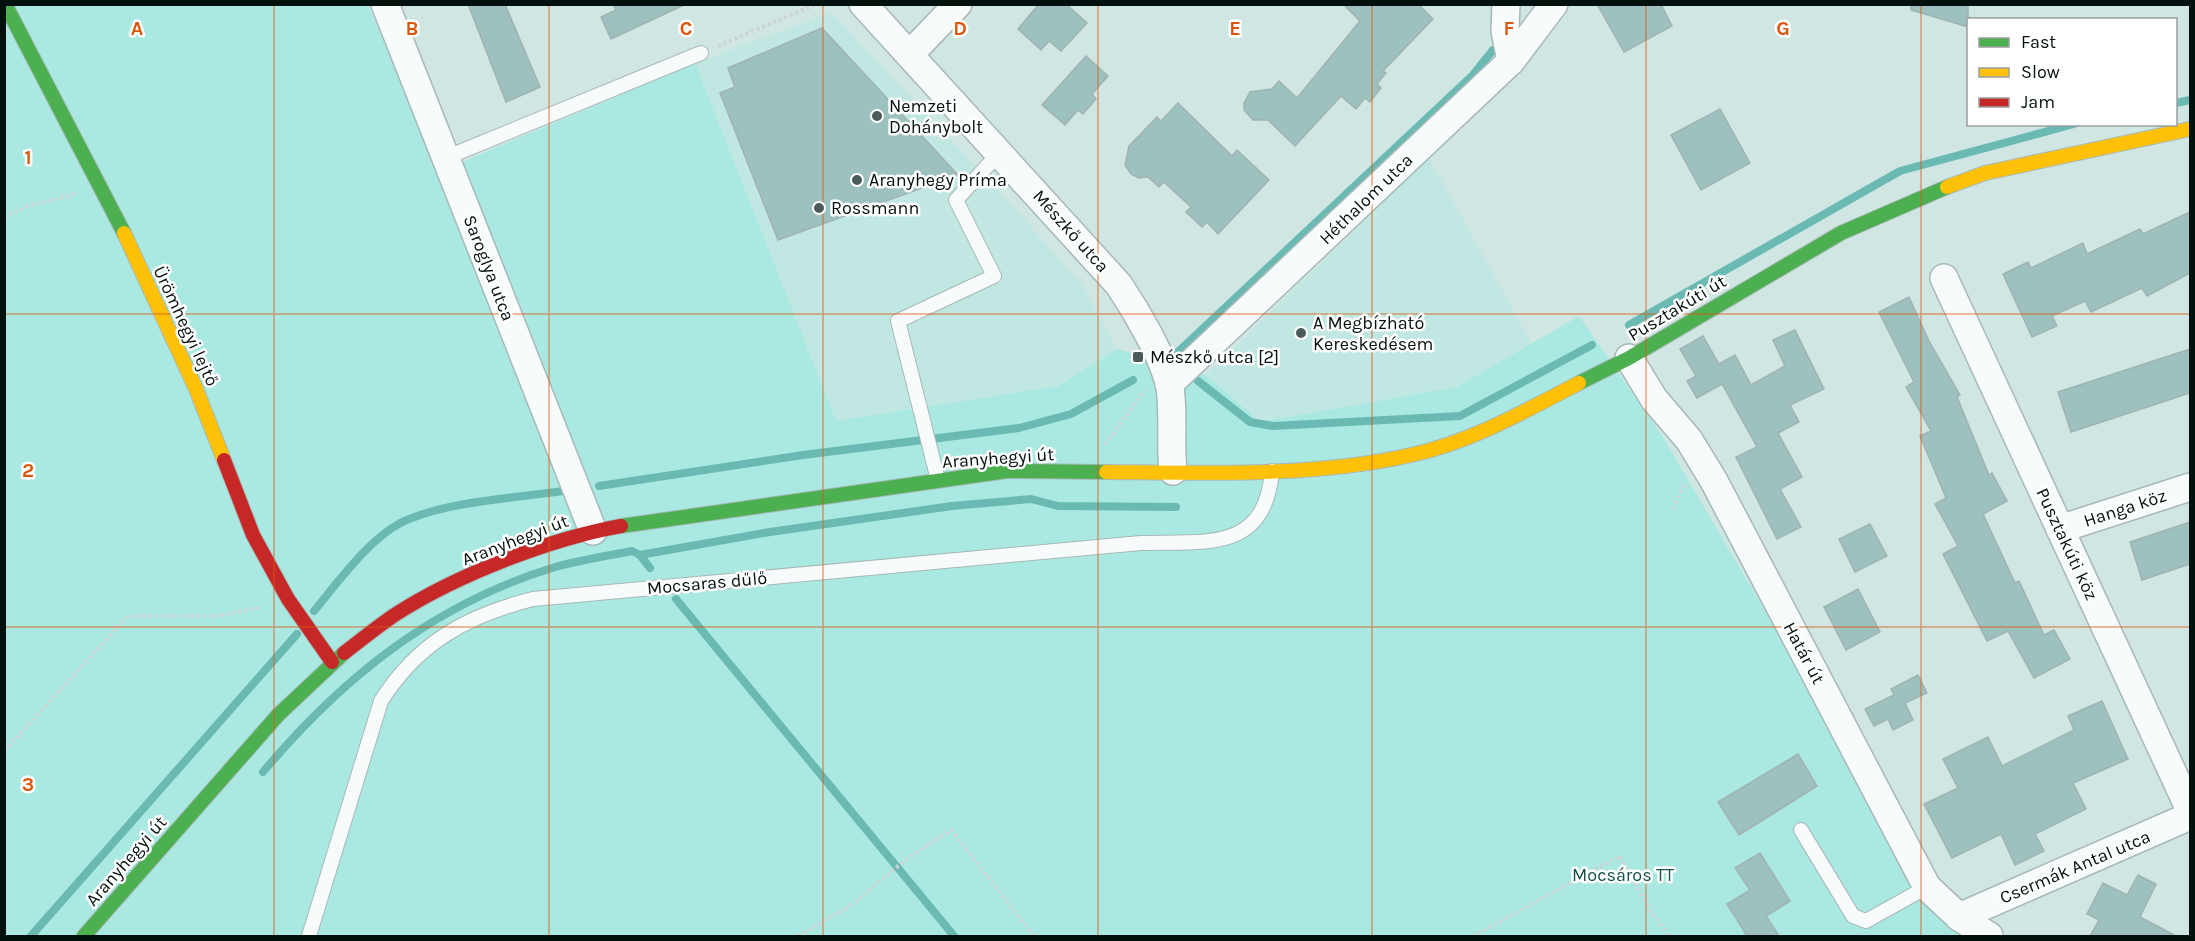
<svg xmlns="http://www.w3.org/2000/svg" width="2195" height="941" font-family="Karla,sans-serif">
	<rect width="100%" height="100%" fill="#cfe6e3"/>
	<g fill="#c0e7e2">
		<path d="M832 13 1011 204 1082 285 1117 349 1060 386 836 421 695 63Z"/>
		<path d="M1429 158 1532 344 1457 387 1260 422 1206 375Z"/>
	</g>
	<path fill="#aae9e2" d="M5 4 368 5 441 171 695 63 836 421 1059 386 1117 349 1206 375 1260 422 1457 387 1579 316 1663 437 1769 618 1917 897 1966 936H5Z"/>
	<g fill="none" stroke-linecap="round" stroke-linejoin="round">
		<g stroke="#6ab9b3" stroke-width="8">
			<path d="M2176 103 2190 100"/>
			<path d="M1629 325 1900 171 2074 124"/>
			<path d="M1178 352 1472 76 1493 50"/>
			<path d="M1198 381 1250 422 1273 426 1460 416 1592 345"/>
			<path d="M599 486 803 455 1019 428 1071 414 1133 380"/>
			<path d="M640 555 770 532 952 506 1031 499 1058 506 1176 507"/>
			<path d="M676 599 954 936"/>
			<path d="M314 611C339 581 373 533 409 519 454 501 515 498 563 491"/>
			<path d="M263 772C343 677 434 604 555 567 580 560 606 556 632 551L640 555 650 568"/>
			<path d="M31 936 297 634"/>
		</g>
	</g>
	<g fill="#9cc1be" stroke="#a1b3b1" stroke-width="1.5">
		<path d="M468 4H505L540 87 506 102Z"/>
		<path d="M613 4H686L611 39 601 17 616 10Z"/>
		<path d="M1039 4H1066L1087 23 1061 51 1049 41 1041 50 1018 29Z"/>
		<path d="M1343 4H1418L1433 19 1383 71 1386 73 1377 84 1381 88 1370 102 1365 98 1356 109 1341 96 1295 146 1268 120H1253L1244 110V103L1250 92 1272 89 1279 81 1297 98 1360 21Z"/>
		<path d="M1597 4H1661L1672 26 1624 52Z"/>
		<path d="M1911 4H1968V27L1911 10Z"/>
		<path d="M822 28 958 175 778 240 720 93 735 87 728 68Z"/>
		<path d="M1086 56 1108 76 1092 94 1096 99 1083 114 1078 110 1065 125 1042 105Z"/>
		<path d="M1178 103 1232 156 1237 150 1269 180 1218 234 1207 222 1202 227 1186 212 1191 207 1164 182 1159 187 1148 177 1139 178 1131 174 1125 165 1129 146 1157 117 1161 121Z"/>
		<path d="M1720 109 1750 163 1701 190 1671 135Z"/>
		<path d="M2190 212V273L2147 296 2142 288 2091 312 2085 301 2052 316 2057 326 2032 337 2003 274 2028 262 2031 268 2083 243 2087 254 2140 229 2143 234Z"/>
		<path d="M1909 297 1929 341 1960 395 1957 397 1989 475 1992 473 2007 501 1983 514 2015 583 2019 581 2044 635 2054 630 2070 659 2034 678 2008 631 1987 641 1943 554 1958 546 1935 504 1946 498 1920 436 1931 431 1906 387 1914 382 1879 312Z"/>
		<path d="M1795 330 1824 389 1790 405 1799 422 1778 433 1802 477 1780 489 1801 527 1777 539 1736 457 1757 447 1722 384 1697 398 1687 381 1696 376 1680 349 1703 336 1719 364 1735 355 1751 385 1785 366 1773 340Z"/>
		<path d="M2190 349V393L2071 432 2058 392Z"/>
		<path d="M2190 522V564L2142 580 2130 542Z"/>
		<path d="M1870 524 1887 556 1855 572 1839 539Z"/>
		<path d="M1858 589 1880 632 1846 650 1824 607Z"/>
		<path d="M1918 675 1927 693 1905 703 1913 720 1893 730 1888 719 1874 726 1865 709 1894 695 1891 689Z"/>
		<path d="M2102 701 2128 759 2073 783 2086 809 2035 834 2044 851 2015 865 2001 834 1952 858 1924 804 1958 788 1943 759 1988 737 2002 766 2074 730 2068 716Z"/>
		<path d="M1798 754 1817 786 1739 835 1718 802Z"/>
		<path d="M1760 853 1790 901 1766 916 1779 936H1747L1727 904 1750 890 1735 868Z"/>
		<path d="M2138 875 2156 884 2140 917 2176 936H2090L2099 920 2087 914 2103 883 2127 895Z"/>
	</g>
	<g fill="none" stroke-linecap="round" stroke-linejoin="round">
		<g stroke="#a7b9b7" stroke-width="16">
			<g id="lane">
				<path d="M445 158 701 53"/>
				<path d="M938 480 898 321 994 276 956 200 1000 152"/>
				<path d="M1801 830 1853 916 1866 921 1927 887"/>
				<path d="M309 936 381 701C418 642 469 615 533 599L1141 543C1206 541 1265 553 1272 471"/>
			</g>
		</g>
		<g stroke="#a7b9b7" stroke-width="30">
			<g id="street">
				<path d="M385 4 593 531"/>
				<path d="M863 4 1119 285C1135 309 1165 359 1170 388 1174 415 1170 443 1173 471"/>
				<path d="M1506 4 1505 31 1511 61"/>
				<path d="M910 54 958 4"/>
				<path d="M1944 278 2190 810"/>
				<path d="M1629 358 1654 399 1689 440 1714 481 1927 887 1959 917 1989 936"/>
				<path d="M1169 384 1511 61 1554 4"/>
				<path d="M2060 529 2190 487"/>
				<path d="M1959 917 2190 816"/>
			</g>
		</g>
		<g stroke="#a7b9b7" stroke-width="16">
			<g id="fast">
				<path d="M5 4 124 233"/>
				<path d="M1579 383 1629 358 1841 233 1947 187"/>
				<path d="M621 526 1007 471 1106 472"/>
				<path d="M84 936 278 715 344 653"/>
			</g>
		</g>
		<g stroke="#a7b9b7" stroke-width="16">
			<g id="slow">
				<path d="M1947 187 1985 173 2190 129"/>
				<path d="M124 233 196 389 224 460"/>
				<path d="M1106 472C1205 473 1315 477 1411 455 1471 442 1525 411 1579 383"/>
			</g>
		</g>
		<g stroke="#a7b9b7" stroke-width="16">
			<g id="jam">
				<path d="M224 460 253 535 288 599 332 662"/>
				<path d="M344 653C361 640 378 626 396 614 457 575 549 539 621 526"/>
			</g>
		</g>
		<g stroke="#cdd4d4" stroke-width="4" stroke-dasharray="3 3" stroke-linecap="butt">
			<path d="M718 46 814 5"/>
			<path d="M4 217 28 206 75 194"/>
			<path d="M1105 444 1145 390"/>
			<path d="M1673 509 1683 486 1689 485"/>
			<path d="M4 751 128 616H217L261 607"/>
			<path d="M798 936 850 906 908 858 951 830 1034 936"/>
			<path d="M1473 936 1620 856 1650 910 1669 936"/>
		</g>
		<use href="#lane" stroke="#f8fbfb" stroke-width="14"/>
		<use href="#street" stroke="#f8fbfb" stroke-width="27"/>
		<use href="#fast" stroke="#4caf50" stroke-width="14"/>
		<use href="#slow" stroke="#ffc107" stroke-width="14"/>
		<use href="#jam" stroke="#c62828" stroke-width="14"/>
	</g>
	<path fill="none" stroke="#dc550c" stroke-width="1.5" stroke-opacity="0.55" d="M274 4V936M549 4V936M823 4V936M1098 4V936M1372 4V936M1646 4V936M1921 4V936M4 314H2190M4 627H2190"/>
	<g fill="#4a5b59" stroke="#fff" stroke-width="2">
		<circle cx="877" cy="116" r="6"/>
		<circle cx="857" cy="180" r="6"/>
		<circle cx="819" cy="208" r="6"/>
		<circle cx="1301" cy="333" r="6"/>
		<rect x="1132" y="351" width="12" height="12" rx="3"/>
	</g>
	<g text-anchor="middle" stroke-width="5" stroke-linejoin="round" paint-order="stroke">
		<g font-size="18" fill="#02100e" stroke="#fff" text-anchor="start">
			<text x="889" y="112">Nemzeti<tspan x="889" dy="21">Dohánybolt</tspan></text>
			<text x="869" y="186">Aranyhegy Príma</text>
			<text x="831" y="214">Rossmann</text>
			<text x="1313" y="329">A Megbízható<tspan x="1313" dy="21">Kereskedésem</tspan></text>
			<text x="1150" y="363">Mészkő utca [2]</text>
		</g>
		<g font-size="18" fill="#02100e" stroke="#fff">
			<text transform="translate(1366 199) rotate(-44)" y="6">Héthalom utca</text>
			<text transform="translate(1071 231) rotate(48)" y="6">Mészkő utca</text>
			<text transform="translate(489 268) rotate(69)" y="6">Saroglya utca</text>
			<text transform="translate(1677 308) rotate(-31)" y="6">Pusztakúti út</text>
			<text transform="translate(186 326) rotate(65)" y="6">Ürömhegyi lejtő</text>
			<text transform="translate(998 458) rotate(-4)" y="6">Aranyhegyi út</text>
			<text transform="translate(2125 508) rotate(-18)" y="6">Hanga köz</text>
			<text transform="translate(515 540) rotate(-21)" y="6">Aranyhegyi út</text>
			<text transform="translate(2067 544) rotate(65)" y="6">Pusztakúti köz</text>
			<text transform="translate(707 583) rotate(-5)" y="6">Mocsaras dűlő</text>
			<text transform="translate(1804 653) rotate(62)" y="6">Határ út</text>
			<text transform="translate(126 861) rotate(-49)" y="6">Aranyhegyi út</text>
			<text transform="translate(2075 867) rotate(-23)" y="6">Csermák Antal utca</text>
		</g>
		<g font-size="18" fill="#16514c" stroke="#fff">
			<text x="1623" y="881">Mocsáros TT</text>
		</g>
	</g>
	<g font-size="20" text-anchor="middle" font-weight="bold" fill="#dc550c" stroke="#fff" stroke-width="5" stroke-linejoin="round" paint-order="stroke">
		<text x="137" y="35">A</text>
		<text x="412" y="35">B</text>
		<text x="686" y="35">C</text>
		<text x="960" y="35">D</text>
		<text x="1235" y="35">E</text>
		<text x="1509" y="35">F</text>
		<text x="1783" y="35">G</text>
		<text x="28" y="164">1</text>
		<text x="28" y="477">2</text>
		<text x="28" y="791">3</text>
	</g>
	<rect width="2195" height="941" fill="none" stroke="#02100e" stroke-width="12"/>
	<rect x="1967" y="18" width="210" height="108" fill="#ffffff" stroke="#9a9f9f" stroke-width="1.5"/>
	<rect x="1979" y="38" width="30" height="9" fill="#4caf50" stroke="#9a9f9f" stroke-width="1.5"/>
	<text x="2021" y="48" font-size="18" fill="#02100e">Fast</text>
	<rect x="1979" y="68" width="30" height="9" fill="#ffc107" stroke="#9a9f9f" stroke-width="1.5"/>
	<text x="2021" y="78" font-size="18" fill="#02100e">Slow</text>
	<rect x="1979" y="98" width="30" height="9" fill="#c62828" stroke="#9a9f9f" stroke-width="1.5"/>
	<text x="2021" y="108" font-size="18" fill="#02100e">Jam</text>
</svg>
